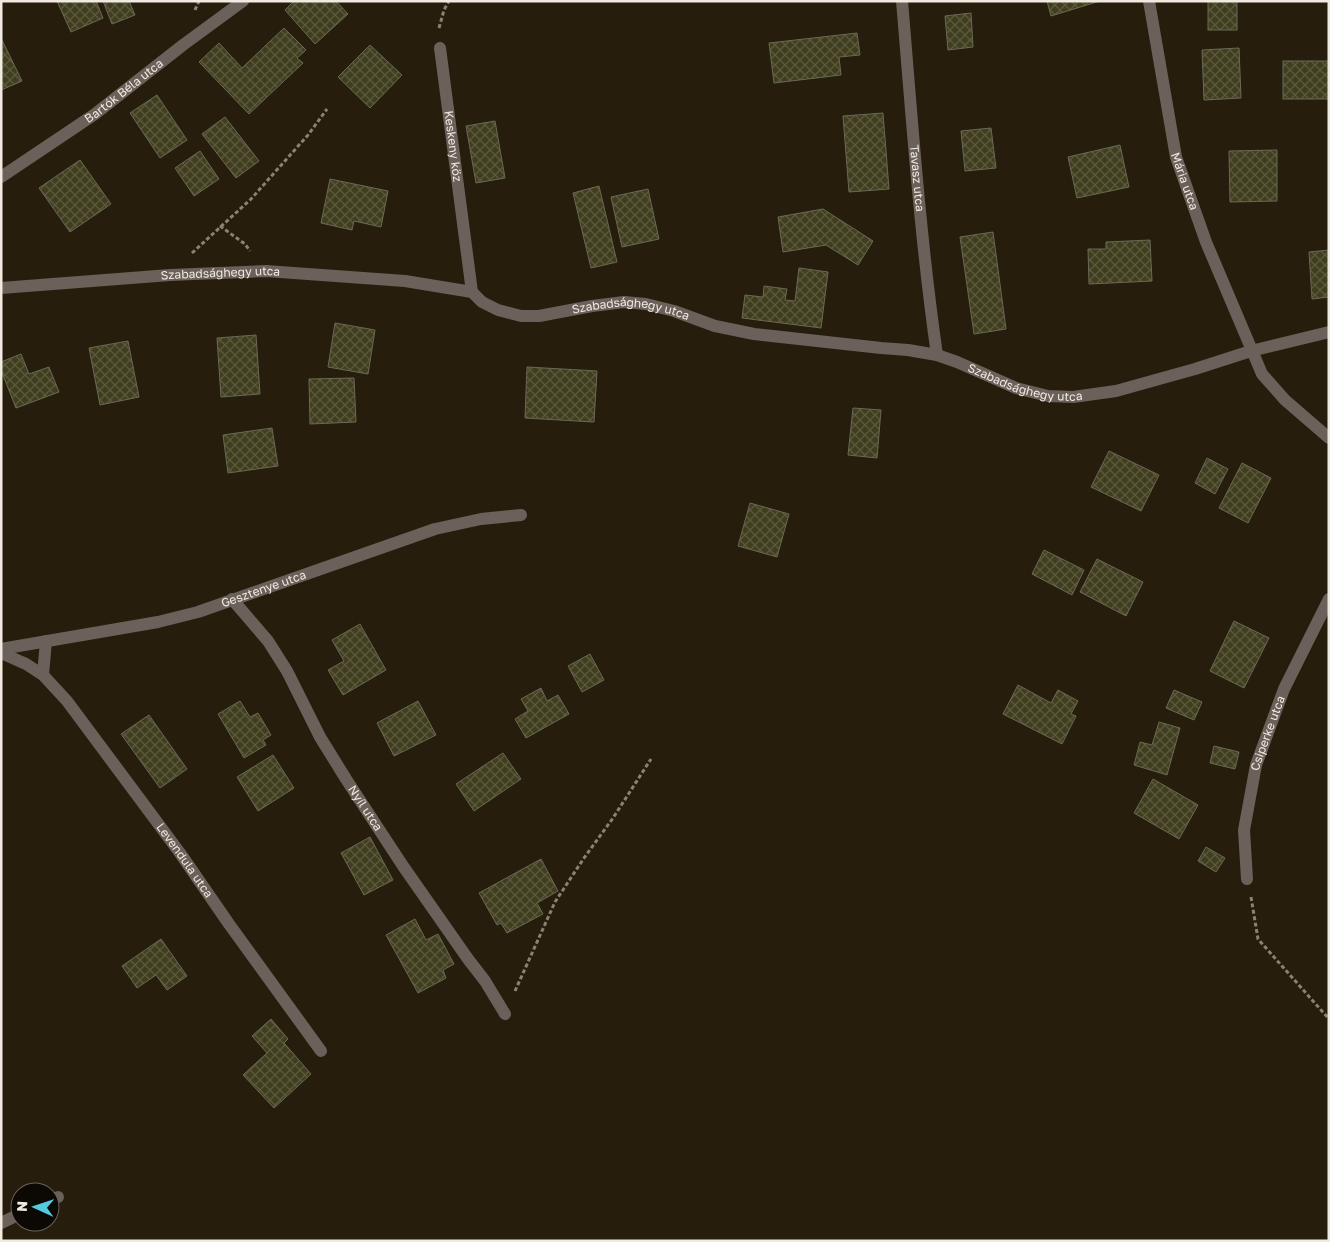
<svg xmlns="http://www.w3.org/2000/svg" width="1330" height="1242" font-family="'Golos Text',sans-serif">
	<defs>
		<pattern id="building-cross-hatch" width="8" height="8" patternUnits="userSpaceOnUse" patternTransform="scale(1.25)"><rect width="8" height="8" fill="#403e1e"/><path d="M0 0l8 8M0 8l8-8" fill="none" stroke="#5c5a3e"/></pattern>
	</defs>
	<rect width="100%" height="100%" fill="#271d0d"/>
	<g fill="url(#building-cross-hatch)" stroke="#6a6955">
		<path d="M57 1H96L103 18 71 32Z"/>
		<path d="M103 1H129L135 15 112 24Z"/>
		<path d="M294 1H336L348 14 315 44 285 10Z"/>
		<path d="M1047 1H1100L1051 16Z"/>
		<rect x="1208" y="1" width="29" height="29"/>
		<path d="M971 13 973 47 948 50 945 16Z"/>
		<path d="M284 28 306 50 297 58 303 63 249 114 199 62 219 43 242 68Z"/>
		<path d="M857 33 860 55 839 57 841 75 774 83 769 43Z"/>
		<path d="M1 38 22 81 1 90Z"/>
		<path d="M370 45 402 75 370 108 338 77Z"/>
		<path d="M1239 48 1241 98 1204 100 1202 50Z"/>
		<rect x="1283" y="61" width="46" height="38"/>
		<path d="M157 95 187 140 160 158 130 113Z"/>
		<path d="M883 113 889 189 849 192 843 116Z"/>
		<path d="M225 117 259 161 236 178 202 134Z"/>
		<path d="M495 121 505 178 476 183 466 126Z"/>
		<path d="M991 128 996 168 965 171 961 131Z"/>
		<path d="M1120 145 1129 187 1077 198 1068 157Z"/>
		<path d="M1277 150V201L1230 202 1229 151Z"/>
		<path d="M200 151 219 179 194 196 175 168Z"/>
		<path d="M80 160 111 204 70 232 39 188Z"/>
		<path d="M330 179 388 191 381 227 354 221 352 230 321 223Z"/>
		<path d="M599 186 617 262 591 268 573 193Z"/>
		<path d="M648 189 659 239 622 247 611 197Z"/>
		<path d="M823 209 873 241 858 265 826 245 783 252 778 217Z"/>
		<path d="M993 232 1006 329 974 334 960 237Z"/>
		<path d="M1150 240 1152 281 1089 284 1088 249H1106V242Z"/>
		<path d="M1329 250V297L1312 299 1309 252Z"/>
		<path d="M799 268 828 272 821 328 742 318 745 295 763 297 764 286 787 289 785 300 795 301Z"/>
		<path d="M335 323 375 330 368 374 328 367Z"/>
		<path d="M256 335 260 394 221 397 217 338Z"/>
		<path d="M128 341 139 397 100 405 89 348Z"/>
		<path d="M21 354 29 374 49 367 59 392 16 408 1 370V362Z"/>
		<path d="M527 367 597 371 594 422 525 418Z"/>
		<path d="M354 378 356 422 310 424 309 379Z"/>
		<path d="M853 408 881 410 877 458 848 455Z"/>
		<path d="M272 428 278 466 228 473 223 435Z"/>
		<path d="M1109 451 1159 475 1141 511 1091 487Z"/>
		<path d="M1207 458 1228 469 1215 494 1195 483Z"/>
		<path d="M1242 463 1271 478 1248 523 1219 508Z"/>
		<path d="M750 503 789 514 777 557 738 546Z"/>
		<path d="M1044 550 1084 570 1072 595 1032 574Z"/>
		<path d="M1097 559 1143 582 1126 616 1080 592Z"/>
		<path d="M1234 621 1269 638 1244 688 1210 671Z"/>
		<path d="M360 624 386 670 343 695 328 670 344 661 332 640Z"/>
		<path d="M590 654 604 680 582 692 568 666Z"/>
		<path d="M1018 685 1051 703 1058 690 1078 701 1071 714 1076 716 1062 744 1003 714Z"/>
		<path d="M541 688 547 701 558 695 569 714 526 738 515 719 528 711 521 699Z"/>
		<path d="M1174 690 1202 702 1194 720 1166 708Z"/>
		<path d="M240 701 250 717 258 713 271 735 263 740 266 745 244 758 218 714Z"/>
		<path d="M418 701 436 735 394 756 377 723Z"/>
		<path d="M149 715 187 769 160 788 121 734Z"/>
		<path d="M1159 722 1180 728 1167 775 1134 765 1140 742 1152 745Z"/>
		<path d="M1214 746 1239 752 1235 769 1210 763Z"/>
		<path d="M503 753 521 779 474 811 456 784Z"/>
		<path d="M273 755 294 788 258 811 237 777Z"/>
		<path d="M1153 779 1198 805 1179 839 1134 813Z"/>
		<path d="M370 837 393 880 364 895 341 853Z"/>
		<path d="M1206 847 1225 858 1216 872 1198 861Z"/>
		<path d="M541 859 558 891 537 903 543 914 507 933 501 923 497 925 479 893Z"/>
		<path d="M415 919 426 940 438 934 454 964 443 970 446 978 418 993 386 935Z"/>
		<path d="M161 939 187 976 167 990 156 975 137 988 122 966Z"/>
		<path d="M271 1019 288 1039 284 1043 311 1074 274 1108 243 1075 267 1053 252 1036Z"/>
	</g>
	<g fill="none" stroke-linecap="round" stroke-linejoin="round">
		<g stroke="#8a8275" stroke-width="3" stroke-dasharray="4 2.5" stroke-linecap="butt">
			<path d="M195 10 199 1"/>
			<path d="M439 28 444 10 449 1"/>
			<path d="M220 226 245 244 250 251"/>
			<path d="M192 253 251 199 308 135 327 109"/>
			<path d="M1251 897 1258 939 1329 1019"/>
			<path d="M515 991 555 902 584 858 613 818 651 759"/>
		</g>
		<g stroke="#6a615b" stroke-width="12">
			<path id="s1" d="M1 653 26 664 43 675 67 701 180 853 229 924 321 1051"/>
			<path d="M43 675 46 641"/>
		</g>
		<g stroke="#6a615b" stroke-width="12">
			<path id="s2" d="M902 1C912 119 920 237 937 355"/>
			<path id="s3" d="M1149 1 1176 157 1206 242 1262 374 1285 400 1329 438"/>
			<path id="s4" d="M440 48 472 292"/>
			<path id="s5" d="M1 177 95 114 183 45 243 1"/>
			<path id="s6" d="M1 288 170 275 266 271 405 281 472 292 482 302 498 310 521 316H539L592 306 624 302 646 304 674 311 715 326 754 334 881 348 908 350 937 355 957 362 1016 388 1048 396 1073 397 1116 391 1195 369 1251 351 1329 332"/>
			<path id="s7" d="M232 599 268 641 287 671 320 737 346 779 403 866 468 959 485 981 505 1014"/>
			<path id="s8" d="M1 649 158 622 198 612 435 529 481 519 521 515"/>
			<path id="s9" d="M1247 879 1244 830 1256 765 1284 689 1329 599"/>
			<path d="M50 1200 58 1197"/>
			<path d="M1 1223 20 1214"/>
		</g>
	</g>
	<g text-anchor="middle" stroke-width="4" stroke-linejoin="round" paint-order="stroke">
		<g font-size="12" fill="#f1eae0" stroke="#0c0803">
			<text dy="4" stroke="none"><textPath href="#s5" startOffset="150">Bartók Béla utca</textPath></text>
			<text dy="4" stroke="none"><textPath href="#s4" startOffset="99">Keskeny köz</textPath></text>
			<text dy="4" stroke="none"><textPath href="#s2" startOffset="178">Tavasz utca</textPath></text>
			<text dy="4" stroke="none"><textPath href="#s3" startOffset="184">Mária utca</textPath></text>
			<text dy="4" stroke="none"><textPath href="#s6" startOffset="220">Szabadsághegy utca</textPath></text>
			<text dy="4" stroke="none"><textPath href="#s6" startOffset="640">Szabadsághegy utca</textPath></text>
			<text dy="4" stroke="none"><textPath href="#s6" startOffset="1045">Szabadsághegy utca</textPath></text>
			<text dy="4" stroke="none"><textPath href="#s8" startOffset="270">Gesztenye utca</textPath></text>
			<text dy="4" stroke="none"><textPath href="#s9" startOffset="149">Csiperke utca</textPath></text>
			<text dy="4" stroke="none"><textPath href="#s7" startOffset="249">Nyíl utca</textPath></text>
			<text dy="4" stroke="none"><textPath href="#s1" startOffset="281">Levendula utca</textPath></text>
		</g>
	</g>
	<rect width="1330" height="1242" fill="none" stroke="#f1eae0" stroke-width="5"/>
	<g transform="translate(35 1207) rotate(273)"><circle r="24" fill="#0c0803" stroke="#68625b"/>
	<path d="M0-4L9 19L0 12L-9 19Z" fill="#54cade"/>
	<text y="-8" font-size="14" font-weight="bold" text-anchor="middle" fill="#f1eae0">N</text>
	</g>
</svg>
